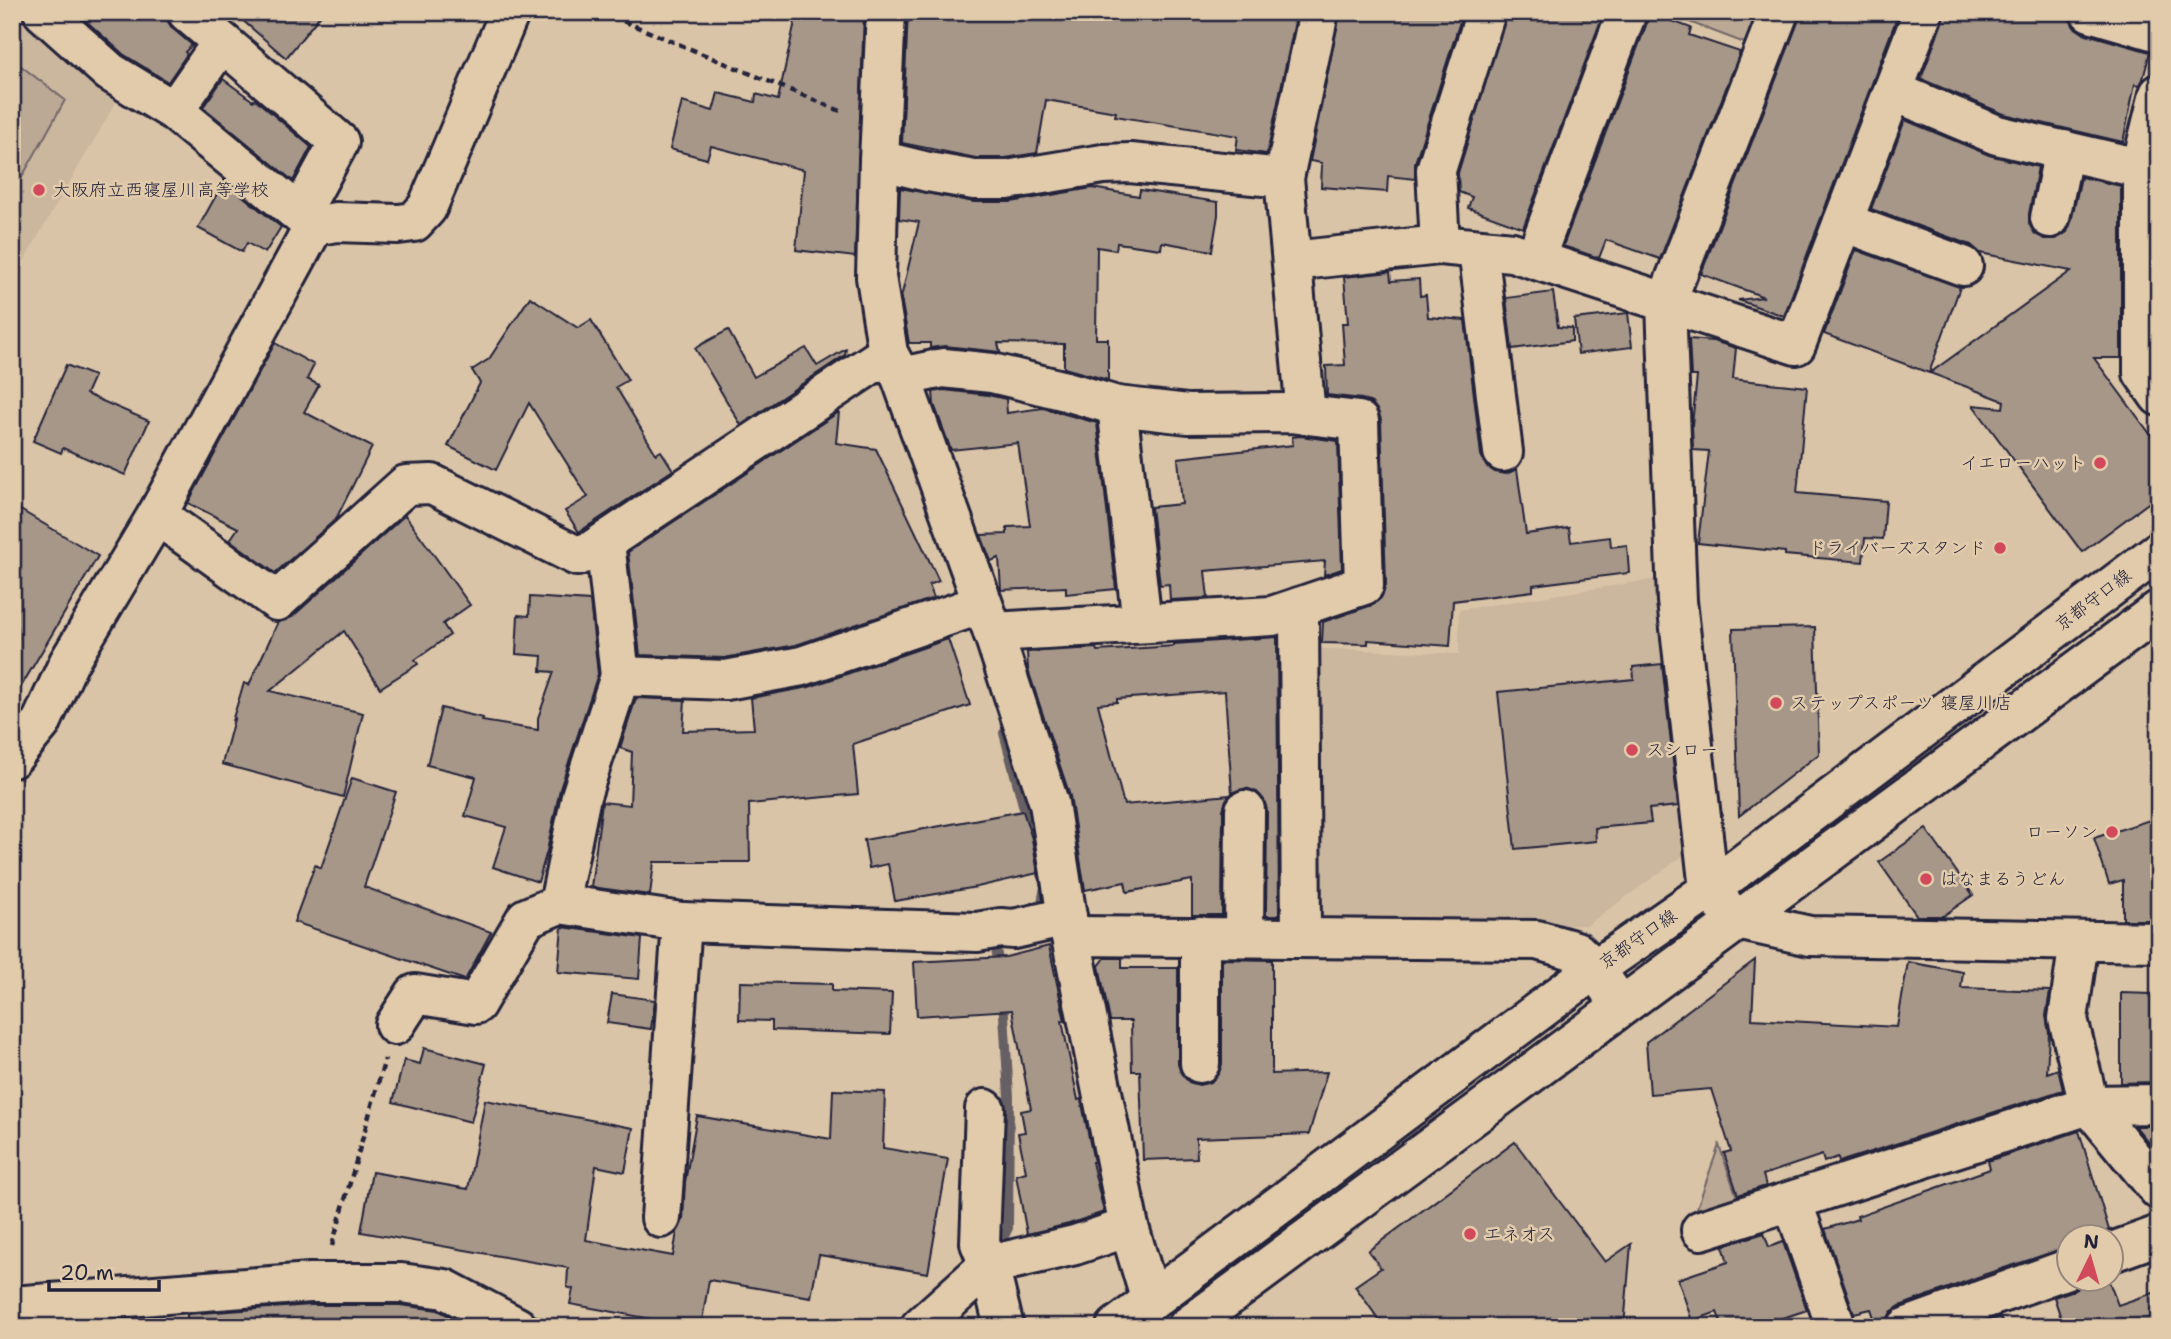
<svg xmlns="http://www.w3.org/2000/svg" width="2171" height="1339" font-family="'Shantell Sans','Klee One',sans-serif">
	<rect width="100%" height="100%" fill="#dac4a7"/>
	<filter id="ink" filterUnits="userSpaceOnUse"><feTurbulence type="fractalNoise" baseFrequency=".0143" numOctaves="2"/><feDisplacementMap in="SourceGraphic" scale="14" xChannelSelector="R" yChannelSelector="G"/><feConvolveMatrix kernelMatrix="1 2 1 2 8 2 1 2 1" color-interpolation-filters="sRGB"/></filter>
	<g filter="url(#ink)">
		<g fill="#cbb69e">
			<path d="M12 12 118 99 12 281Z"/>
			<path d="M1662 578 1687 853 1587 925 1309 923V648L1459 654V610Z"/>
		</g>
		<g fill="#bca995" stroke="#6f6668" stroke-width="2">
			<path d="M1663 12H1759L1747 44Z"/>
			<path d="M12 59 65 100 12 195Z"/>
			<path d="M1719 1145 1740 1206 1691 1225Z"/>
		</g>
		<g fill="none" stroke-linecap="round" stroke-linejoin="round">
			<g stroke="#665e63" stroke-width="10">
				<path d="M1004 733 1045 887 1042 903 1030 908"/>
				<path d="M994 937 1000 972"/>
				<path d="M1003 1238 1008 1228 1009 1097 1003 998"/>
				<path d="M521 1315 558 1327"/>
			</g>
		</g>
		<g fill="#a79789" stroke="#22223b" stroke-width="2">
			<path d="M76 12H166L167 20 172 28 192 45 185 52 187 54 168 82 123 54Z"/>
			<path d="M233 12H323L286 58Z"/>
			<path d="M797 12H864L855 257 796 250 804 170 711 146 707 159 670 149 682 102 713 111 718 93 755 102 756 94 778 100Z"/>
			<path d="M908 12H1297L1267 154 1236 150 1238 136 1115 116 1116 112 1046 100 1037 153 1005 158H976L902 143Z"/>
			<path d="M1340 12H1463L1415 163V179L1388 176 1387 192 1321 187 1322 163 1310 161Z"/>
			<path d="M1507 12H1604L1523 228 1468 208 1472 197 1459 192 1458 173Z"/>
			<path d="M1648 12 1691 28 1689 35 1740 52 1660 259 1606 240 1599 258 1563 246 1648 20Z"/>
			<path d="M1802 12H1899L1784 316 1738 300 1764 297 1701 274Z"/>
			<path d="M1944 12H2069V18L2074 27 2083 33 2150 52 2143 79 2140 85 2135 84 2123 142 2004 114 1921 79 1943 20Z"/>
			<path d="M223 79 253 101 255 99 311 147 293 181 203 107Z"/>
			<path d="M1905 120 1989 155 2038 167 2029 214V224L2035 234 2045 239H2056L2067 232 2071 222 2081 177 2121 186V358H2094L2159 446V495L2082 552 1973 405 2003 408 2004 401 1930 373 2071 271 1980 253 1971 245 1871 209Z"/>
			<path d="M224 181 281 227 265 253 247 243 242 252 198 228Z"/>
			<path d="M900 188 974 202H1011L1092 188 1139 196 1140 190 1218 202V215L1212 251 1162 242 1161 249 1117 243 1116 250 1097 247 1096 339H1108V380L1064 368V344L998 343 1000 352 945 346 930 348V343H909L901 298 919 222 899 219Z"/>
			<path d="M1856 250 1960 287 1929 373 1824 334Z"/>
			<path d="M1390 272 1391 281 1419 279 1420 296 1426 295 1428 317 1465 320 1481 455 1486 466 1495 472 1506 474 1517 469 1526 534 1569 528 1571 542 1610 537 1611 547 1627 545 1629 573 1533 585V591L1453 601 1450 646 1368 640V644L1322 643 1323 622 1372 605 1381 598 1386 585 1381 420 1378 411 1372 403 1362 399 1327 395 1326 366 1345 365 1342 323H1348L1344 277Z"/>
			<path d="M1553 292 1558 327 1572 328V341L1512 349 1506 298Z"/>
			<path d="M530 297 578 328 591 320 628 380 616 387 656 454 661 451 673 470 579 532 565 511 588 497 529 403 496 470 448 446 480 383 472 370 489 359Z"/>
			<path d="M1628 313 1632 347 1578 354 1574 319Z"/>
			<path d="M728 330 754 377 806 348 817 366 846 349 845 355 741 425 695 348Z"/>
			<path d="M1689 339 1713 341 1736 348 1733 379 1807 387 1797 493 1886 501 1883 539 1865 538 1863 562 1785 555V552L1698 543 1709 451 1693 450 1692 425 1697 376H1691Z"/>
			<path d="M275 343 314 365 307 379 319 385 304 412 372 447 336 519 275 573 230 540 238 528 188 503Z"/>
			<path d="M66 365 94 376 86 394 149 421 125 475 63 448 61 453 33 441Z"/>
			<path d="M944 390 988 395 1006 399 1007 413 1043 408 1097 423 1116 589 1066 594V587L1001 590 999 558 991 561 981 535 1007 534V527L1030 526 1018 443 951 450 934 404 933 392Z"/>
			<path d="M839 412 836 443 876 449 939 581 929 585 934 598 796 645 724 658 640 655 628 552Z"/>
			<path d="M1300 436 1338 441 1342 569 1324 575 1325 561 1205 571 1208 598 1170 600 1169 584 1160 585 1151 507 1182 504 1178 458 1293 445 1292 437Z"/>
			<path d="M12 505 98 556 12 702Z"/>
			<path d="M405 515 470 605 443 624 450 635 415 660 418 664 380 688 344 631 270 691 363 713 343 797 222 764 234 719 232 721 244 683 249 685 278 622 292 617Z"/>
			<path d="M530 597 590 601 598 674 560 789 547 851 538 882 493 867 506 827 465 816 476 777 427 765 441 708 483 718 482 721 538 730V718L554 672 541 671 542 656 516 654 518 615 529 616Z"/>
			<path d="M1815 627 1819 754 1739 816 1733 629Z"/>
			<path d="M1277 637 1279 916H1266L1267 810 1264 800 1257 792 1246 788 1232 793 1225 691 1117 699V702L1098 704 1124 805 1230 795 1226 800 1223 810 1222 915H1192V880L1127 892 1125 882 1085 890 1070 796 1028 670 1027 652 1096 648 1097 651 1113 650 1174 646V644Z"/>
			<path d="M948 639 970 705 853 744 858 794 749 804 750 862H654L650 895 591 887 602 802 630 805 632 752 620 748 636 698 685 700 683 731 754 729 751 698 809 687Z"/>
			<path d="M1662 664 1678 806 1649 809 1651 823 1595 828 1596 841 1515 849 1498 692 1634 679 1633 667Z"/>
			<path d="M352 778 396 792 364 887 491 932 465 980 294 922 315 865 321 868Z"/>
			<path d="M1023 811 1032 839 1038 873 977 887 895 901 888 864 869 868 864 840Z"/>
			<path d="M2159 817V920H2123V880L2109 884 2094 838Z"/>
			<path d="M1926 829 1973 895 1943 916H1917L1879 862Z"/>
			<path d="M562 927 642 938 639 979 558 972Z"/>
			<path d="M1049 946 1065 1021H1062L1078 1100 1081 1099 1094 1162H1092L1104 1212 1069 1224 1027 1234 1016 1175 1026 1172 1018 1133 1025 1132 1021 1111 1031 1109 1012 1010 917 1016 914 962 1006 957Z"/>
			<path d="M1105 958H1122V968H1178V1064L1181 1073 1189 1082 1199 1085 1211 1082 1219 1073 1222 1064V959L1272 960V1074L1327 1072 1309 1134 1196 1138 1197 1158 1143 1160 1140 1071H1132L1131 1021H1110L1099 966Z"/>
			<path d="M1755 960 1752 1019 1897 1027 1908 962 1963 972 1961 988 2050 991 2046 1016 2049 1033 2047 1073 2058 1069 2063 1090 1839 1162 1838 1157 1824 1162 1822 1155 1763 1175 1766 1186 1738 1195 1724 1153 1731 1151 1711 1089 1650 1094 1646 1042Z"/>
			<path d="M740 982 832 984V991L892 993 890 1034 772 1030V1021L739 1020Z"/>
			<path d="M2121 993 2152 994 2151 1082 2121 1083Z"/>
			<path d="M612 994 655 1000 651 1029 607 1023Z"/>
			<path d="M424 1048 486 1064 471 1122 393 1102 404 1060 420 1064Z"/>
			<path d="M833 1090 885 1092 883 1148 948 1159 928 1273 819 1255 811 1297 709 1280 701 1327H695L570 1304 573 1289 567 1287 568 1268 361 1232 372 1172 468 1189 485 1100 633 1128 625 1172 596 1166 586 1240 673 1256 677 1232 683 1220 685 1182 697 1116 831 1139Z"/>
			<path d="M2135 1126H2159V1155Z"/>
			<path d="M2079 1131 2109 1230 2096 1237H2069V1247L1986 1274 1900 1306 1891 1312 1887 1320 1876 1323 1871 1309 1854 1313 1825 1229 1858 1219 1857 1216 1990 1169 1988 1161Z"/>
			<path d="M1515 1142 1605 1262 1631 1244 1624 1327H1384L1355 1286 1381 1268 1368 1251Z"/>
			<path d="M1764 1233 1769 1247 1783 1242 1807 1310 1755 1327H1723L1717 1312 1692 1321 1678 1279 1728 1262 1723 1246Z"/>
			<path d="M2088 1279H2108L2118 1305 2159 1291V1327H2064L2054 1297 2077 1289Z"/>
			<path d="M311 1305H400L438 1310 470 1327H407L341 1318 340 1327H187V1314Z"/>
			<path d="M2000 1317 2004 1327H1972Z"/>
		</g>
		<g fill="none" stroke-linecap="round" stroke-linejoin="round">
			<g stroke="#22223b" stroke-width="44">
				<g id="minor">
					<path d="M43 12 110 72 174 111 314 226"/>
					<path d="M187 12 339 142 300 214"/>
					<path d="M886 12 879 160 876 277 888 353 901 377 993 632 1049 803 1067 917 1129 1227 1151 1301"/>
					<path d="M1779 12 1666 303 1677 601 1709 890 1737 920 1810 936 2159 942"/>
					<path d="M2090 12 2159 32"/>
					<path d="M1893 91 1997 135 2143 169"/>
					<path d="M2159 94 2143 159V373L2159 396"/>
					<path d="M174 111 222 42"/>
					<path d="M879 160 928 172 974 180H1007L1103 164 1130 163 1284 178"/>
					<path d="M2050 218 2064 150"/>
					<path d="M1843 222 1963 266"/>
					<path d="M1440 245 1436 170 1486 12"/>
					<path d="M1478 249 1503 452"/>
					<path d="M1535 259 1627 12"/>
					<path d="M1292 261 1440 245 1512 252 1796 345 1923 12"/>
					<path d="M901 377 943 368 992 373 1066 391 1117 406 1188 414 1290 413 1359 421 1364 585 1272 616 993 632"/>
					<path d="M1117 406 1142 623"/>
					<path d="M1306 415 1284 178 1319 12"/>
					<path d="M157 515 277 601 406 485 432 484 577 556 591 551 888 353"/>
					<path d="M605 542 620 676"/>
					<path d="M1299 607 1301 937"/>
					<path d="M12 758 41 723 69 662 157 515 314 226 336 222 398 224 414 222 427 208 510 12"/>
					<path d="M559 904 682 922"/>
					<path d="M1071 936 1537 940 1576 951 1595 969 1621 1006"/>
					<path d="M1200 936V1063"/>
					<path d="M1244 937 1245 810"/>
					<path d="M2079 941 2068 1019 2089 1105 2159 1190"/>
					<path d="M395 1025 415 994 476 1004 526 918 559 904 581 796 620 676 726 680 802 666 982 604"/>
					<path d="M985 1109 980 1243 989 1265 1075 1245 1129 1227"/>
					<path d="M1791 1202 1800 1223 1836 1327"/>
					<path d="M661 1218 682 922 977 932 1001 928 1014 929 1067 917"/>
					<path d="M1701 1230 2089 1105 2159 1104"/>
					<path d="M2112 1252 2159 1235"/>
					<path d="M12 1306 310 1283H401L445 1289 517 1327"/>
					<path d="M920 1327 989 1265 1004 1327"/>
					<path d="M1907 1327 2070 1268"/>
				</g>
			</g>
			<g stroke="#22223b" stroke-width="44">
				<g id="major">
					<path d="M1116 1327 1595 969 1709 890 2159 551"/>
					<path d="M1187 1327 2159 610"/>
				</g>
			</g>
			<g stroke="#22223b" stroke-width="4.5" stroke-dasharray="7 5" stroke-linecap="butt">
				<path d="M601 12 843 112"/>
				<path d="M332 1246 385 1059"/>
			</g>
			<use href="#minor" stroke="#e2cbab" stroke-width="38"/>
			<use href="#major" stroke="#e2cbab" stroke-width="38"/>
		</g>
	</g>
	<g fill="#d1495b" stroke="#e2cbab" stroke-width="2.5">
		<circle cx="39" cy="190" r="7"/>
		<circle cx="2100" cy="463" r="7"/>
		<circle cx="2000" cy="548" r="7"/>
		<circle cx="1776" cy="703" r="7"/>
		<circle cx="1632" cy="750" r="7"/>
		<circle cx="2112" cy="832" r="7"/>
		<circle cx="1926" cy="879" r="7"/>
		<circle cx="1470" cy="1234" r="7"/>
	</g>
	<g text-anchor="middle" stroke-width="5" stroke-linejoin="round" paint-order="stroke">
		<g font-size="18" fill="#22223b" stroke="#e2cbab" text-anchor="start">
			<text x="53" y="196">大阪府立西寝屋川高等学校</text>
			<text x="2086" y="469" text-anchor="end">イエローハット</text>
			<text x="1986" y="554" text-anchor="end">ドライバーズスタンド</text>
			<text x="1790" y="709">ステップスポーツ 寝屋川店</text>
			<text x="1646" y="756">スシロー</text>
			<text x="2098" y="838" text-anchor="end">ローソン</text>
			<text x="1940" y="885">はなまるうどん</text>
			<text x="1484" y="1240">エネオス</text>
		</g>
		<g font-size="18" fill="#22223b" stroke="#e2cbab">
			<text transform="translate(2093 600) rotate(-37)" y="6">京都守口線</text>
			<text transform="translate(1638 939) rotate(-35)" y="6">京都守口線</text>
		</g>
	</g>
	<rect width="2171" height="1339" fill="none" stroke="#e2cbab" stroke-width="42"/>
	<rect x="21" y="21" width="2129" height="1297" fill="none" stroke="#22223b" stroke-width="2.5" filter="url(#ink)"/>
	<g transform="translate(2090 1258) rotate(5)"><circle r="33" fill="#e2cbab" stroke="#95877e" stroke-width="2"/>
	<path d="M0-5L12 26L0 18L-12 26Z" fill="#d1495b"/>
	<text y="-10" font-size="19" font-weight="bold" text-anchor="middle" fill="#22223b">N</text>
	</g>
	<path d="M49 1280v10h110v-10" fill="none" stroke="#22223b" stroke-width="3.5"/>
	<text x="60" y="1280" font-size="21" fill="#22223b" stroke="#e2cbab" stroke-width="5" paint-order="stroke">20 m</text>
</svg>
